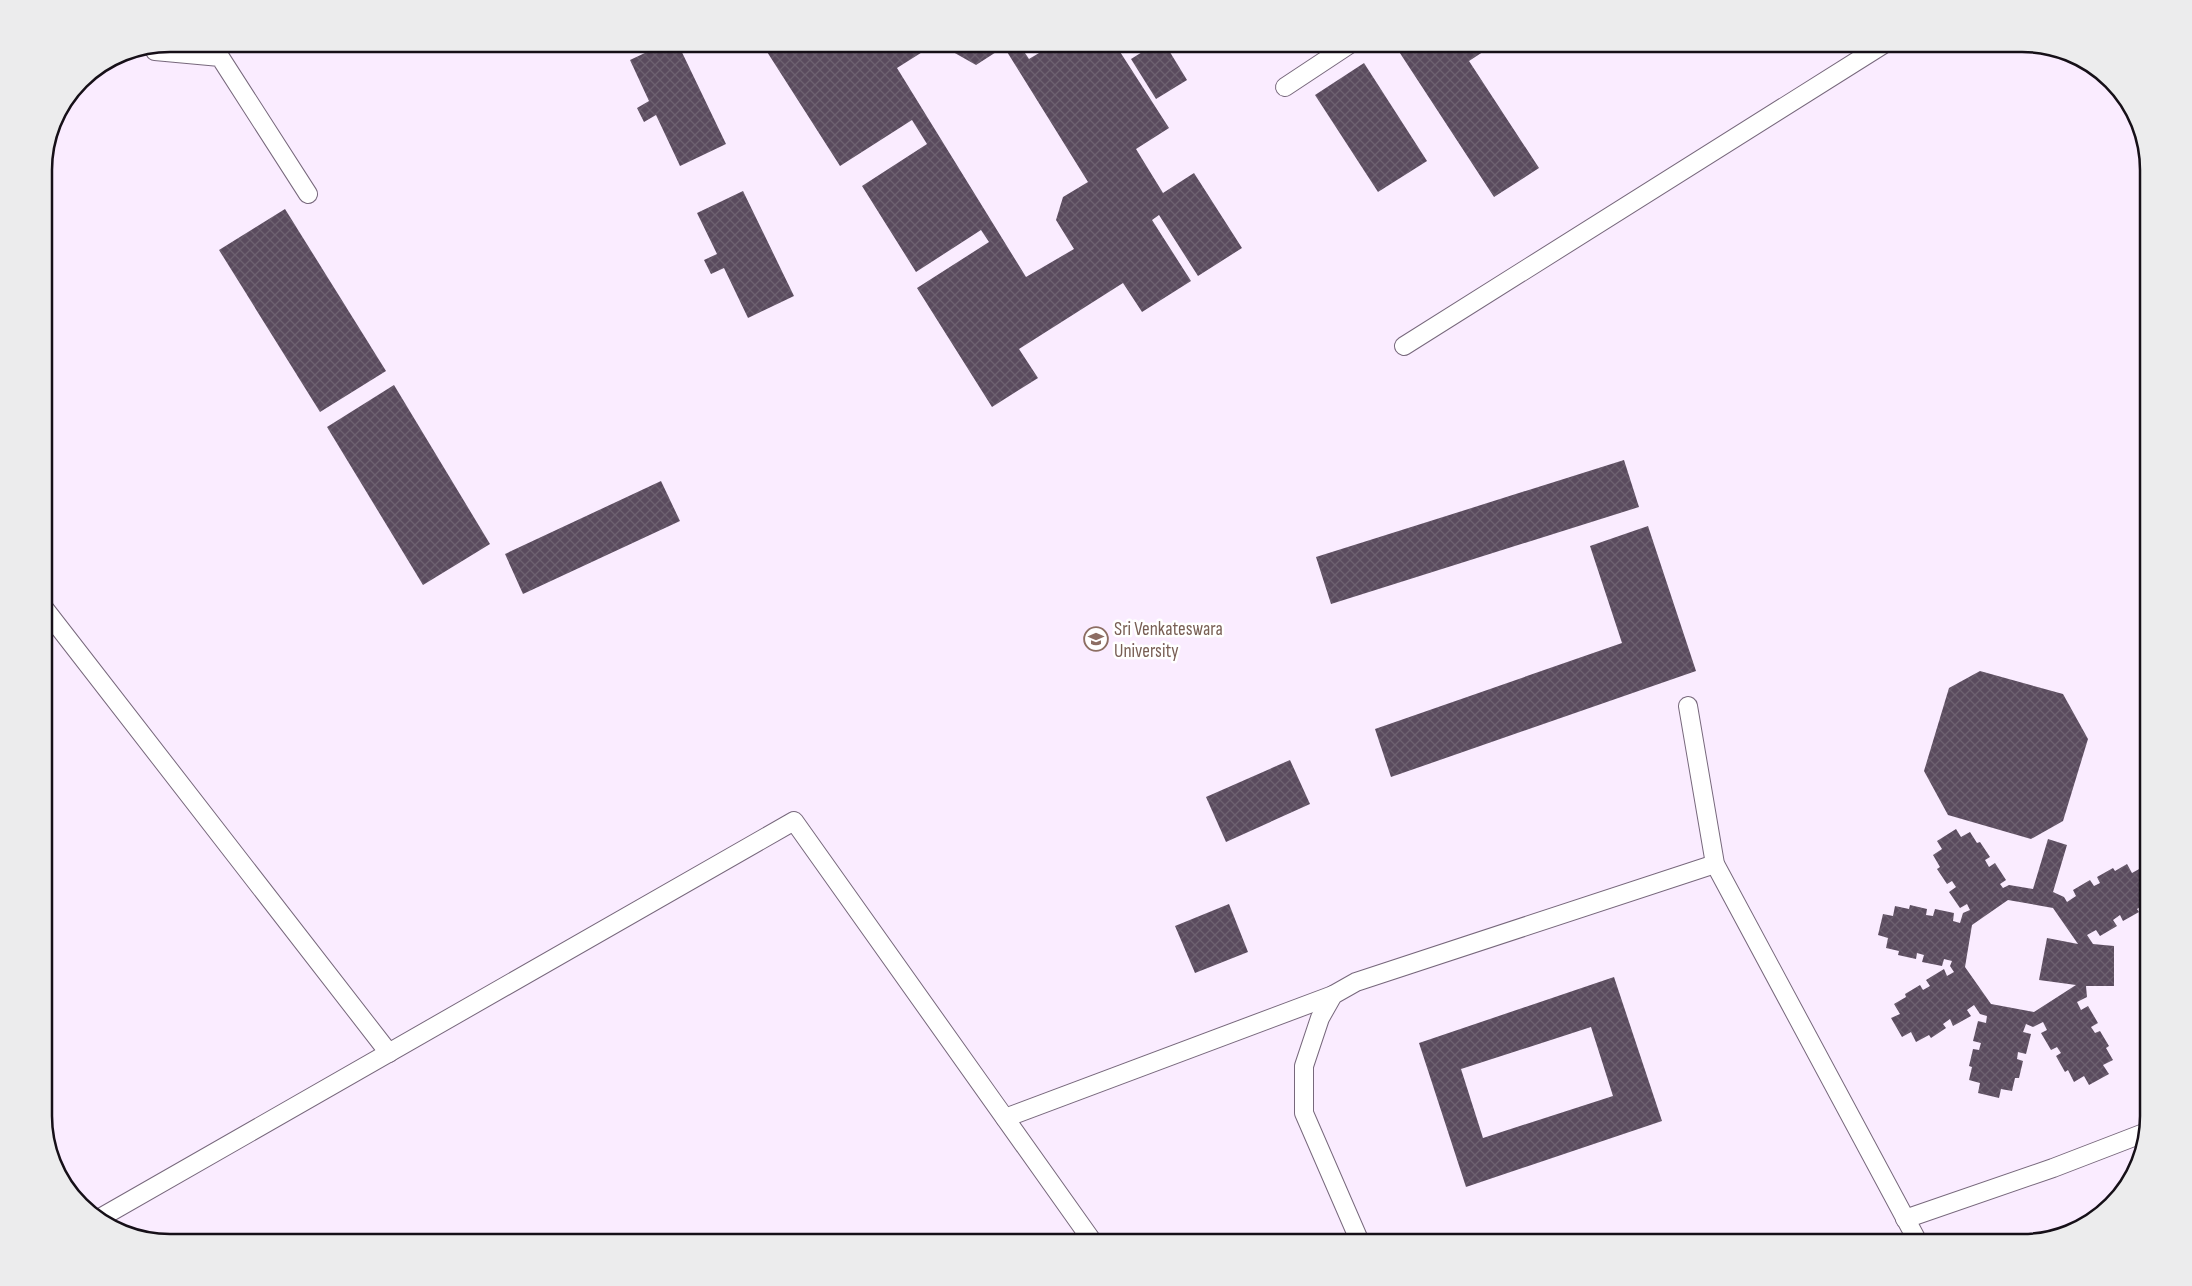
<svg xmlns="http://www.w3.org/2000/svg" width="2192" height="1286" font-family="'Sofia Sans Condensed',sans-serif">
	<defs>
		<pattern id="building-cross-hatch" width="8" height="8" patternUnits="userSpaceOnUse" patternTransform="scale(1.25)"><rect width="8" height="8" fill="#5a4b5e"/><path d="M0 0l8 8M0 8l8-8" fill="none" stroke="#6d6170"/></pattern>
	</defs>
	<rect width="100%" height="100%" fill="#faecff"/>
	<g fill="url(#building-cross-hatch)" fill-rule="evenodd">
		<path d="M664 44H678L726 144 680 166 656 115 644 122 637 108 649 101 630 60Z"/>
		<path d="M762 44H935L897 68 1026 277 1074 249 1056 220 1063 197 1088 182 1004 47 976 65 946 48 943 44H1019L1029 59 1054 44H1115L1169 128 1136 149 1163 193 1194 173 1242 248 1198 276 1159 215 1152 220 1191 281 1142 312 1123 283 1019 349 1038 378 992 407 917 288 989 242 981 230 916 272 862 186 927 144 912 120 840 166Z"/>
		<path d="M1155 44H1165L1187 80 1156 99 1131 59Z"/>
		<path d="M1394 44H1495L1469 61 1539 168 1494 197Z"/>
		<path d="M1364 63 1427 161 1378 192 1315 95Z"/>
		<path d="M743 191 794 296 748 318 724 268 711 274 704 260 717 254 697 213Z"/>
		<path d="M285 209 386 371 320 412 219 250Z"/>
		<path d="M394 385 490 544 423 585 327 427Z"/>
		<path d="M1624 460 1639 507 1331 604 1316 557Z"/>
		<path d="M661 481 680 521 523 594 505 554Z"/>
		<path d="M1648 526 1696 671 1391 777 1375 729 1622 643 1590 546Z"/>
		<path d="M1980 671 2063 694 2088 739 2063 821 2031 839 1948 815 1924 771 1949 688Z"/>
		<path d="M1290 760 1310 804 1226 842 1206 797Z"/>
		<path d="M1956 829 1961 837 1970 832 1977 843 1980 842 1990 857 1985 860 1989 867 1995 863 2006 880 2000 884 2003 888 2009 885 2033 889 2048 839 2067 845 2053 892 2064 897 2067 902 2076 896 2073 890 2090 880 2094 886 2100 883 2097 877 2113 868 2115 871 2127 864 2132 873 2141 868 2148 881V890L2144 892 2148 902 2137 909 2139 912 2123 921 2120 915 2113 920 2117 926 2100 936 2096 930 2087 935 2093 944 2114 946V986H2086L2087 997 2077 1002 2081 1010 2088 1006 2098 1023 2091 1027 2095 1033 2100 1031 2109 1046 2106 1048 2113 1060 2103 1065 2109 1074 2089 1085 2084 1076 2074 1082 2068 1070 2065 1072 2056 1056 2061 1053 2057 1047 2051 1050 2041 1033 2047 1030 2043 1022 2033 1027 2026 1024 2023 1032 2031 1034 2026 1054 2018 1052 2017 1059 2023 1061 2019 1078H2015L2012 1091 2001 1089 1999 1098 1978 1093 1980 1083 1969 1080 1972 1067 1969 1066 1973 1049 1979 1050 1981 1043 1973 1041 1978 1021 1986 1023 1987 1016 1980 1014 1974 1005 1967 1010 1971 1016 1953 1026 1950 1019 1943 1024 1946 1028 1931 1038 1929 1035 1916 1042 1911 1032 1902 1037 1891 1018 1900 1014 1894 1004 1906 997 1905 994 1920 985 1923 990 1930 986 1926 980 1944 969 1947 976 1954 972 1950 966 1952 961 1944 959 1942 966 1922 962 1924 955 1917 953 1916 959 1898 955 1899 951 1886 948 1888 938 1878 935 1883 914 1893 916 1895 906 1909 909 1910 905 1927 909 1926 915 1933 916 1935 909 1954 913 1953 921 1960 923 1963 913 1970 910 1967 904 1960 908 1949 892 1956 887 1952 881 1947 884 1937 869 1940 867 1933 855 1942 849 1937 841ZM2008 900 2053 908 2078 944 2047 938 2039 980 2076 985 2034 1012 1991 1004 1965 967 1972 925Z"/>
		<path d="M1229 904 1248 952 1195 973 1175 926Z"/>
		<path d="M1614 977 1662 1121 1466 1187 1419 1043ZM1591 1027 1613 1096 1483 1138 1461 1069Z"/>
	</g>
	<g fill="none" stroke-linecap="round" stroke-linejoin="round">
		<g stroke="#77687c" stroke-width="20">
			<g id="service">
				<path d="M153 47 155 51 220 57 308 194"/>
				<path d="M1285 87 1350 44"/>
				<path d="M1404 346 1884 44"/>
				<path d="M44 608 389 1053"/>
				<path d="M1688 706 1715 864 1918 1242"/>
				<path d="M1005 1118 1333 995"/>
				<path d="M100 1218 794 821 1093 1242"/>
				<path d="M1905 1219 2053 1168 2144 1133"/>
				<path d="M1360 1242 1304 1113V1066L1320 1018 1333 995 1356 982 1715 864"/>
			</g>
		</g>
		<use href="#service" stroke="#fff" stroke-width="18"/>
	</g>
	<defs>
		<g id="university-ring" transform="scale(1.25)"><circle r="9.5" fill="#fff" stroke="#8d6e63" stroke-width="1.5"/><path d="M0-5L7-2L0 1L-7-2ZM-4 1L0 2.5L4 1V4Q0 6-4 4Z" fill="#8d6e63"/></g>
	</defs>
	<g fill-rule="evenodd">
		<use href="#university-ring" x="1096" y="639"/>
	</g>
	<g text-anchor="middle" stroke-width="5" stroke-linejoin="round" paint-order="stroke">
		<g font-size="19" fill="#785e54" stroke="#fff" text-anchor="start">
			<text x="1114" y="635">Sri Venkateswara<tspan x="1114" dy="22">University</tspan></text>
		</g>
	</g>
	<path d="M0 0H2192V1286H0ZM170 52H2022A118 118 0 0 1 2140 170V1116A118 118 0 0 1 2022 1234H170A118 118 0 0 1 52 1116V170A118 118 0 0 1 170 52Z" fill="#ececed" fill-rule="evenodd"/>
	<path fill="none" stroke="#161018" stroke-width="2.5" d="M170 52H2022A118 118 0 0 1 2140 170V1116A118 118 0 0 1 2022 1234H170A118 118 0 0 1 52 1116V170A118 118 0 0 1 170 52Z"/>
</svg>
